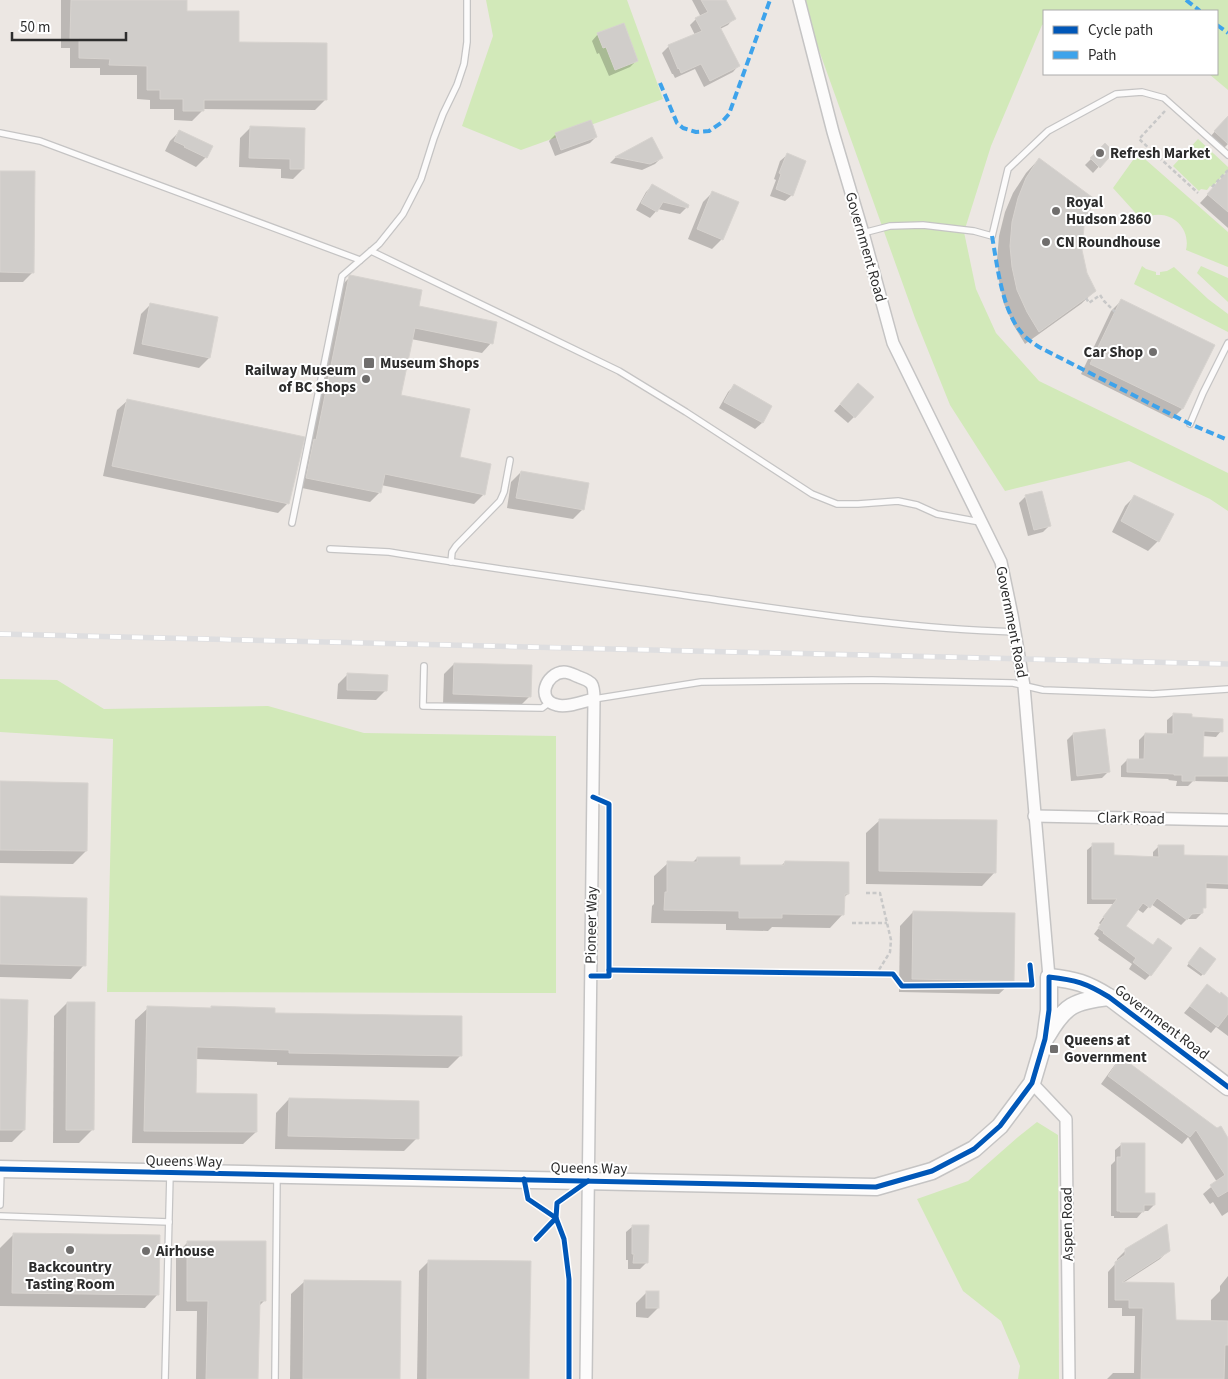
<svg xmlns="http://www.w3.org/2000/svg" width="1228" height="1379" font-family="'Source Sans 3',sans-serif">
	<rect width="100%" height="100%" fill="#ece7e3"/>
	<g fill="#d2e9b9">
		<path d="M486 0H627L663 99 521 150 462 126 493 36Z"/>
		<path d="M801 0H1228V90L1209 74H1217V11H1044V24L1042 25 991 146 964 232 976 289 996 333 1039 381 1228 473V511L1210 499 1129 461 1005 491 950 405 915 318Z"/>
		<path d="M1198 139 1228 167V170L1212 187 1210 186 1207 190 1201 189 1199 191 1173 166Z"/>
		<path d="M1138 153 1228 232V267L1186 250C1192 224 1164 205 1142 220L1113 188Z"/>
		<path d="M1142 266 1146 269 1156 272V275H1160V272L1167 271 1174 267 1208 299 1228 314V332L1134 284Z"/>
		<path d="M1201 266 1228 278V302L1197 273Z"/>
		<path d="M0 679 57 680 104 709 268 706 364 733 556 736V993L107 992 113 739 0 732Z"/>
		<path d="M1037 1122 1058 1135 1059 1379H1018L1020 1366 1001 1321 963 1291 917 1199 968 1181 1018 1137Z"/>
	</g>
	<g fill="#0003">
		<path d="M61 0H186V12L325 100 315 110 202 109V111L192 121 174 120V109H150V100L137 99V75H100V68H70V48H61Z"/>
		<path d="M692 0H725L734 18 728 25 720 29 739 65 733 72 704 87 695 69 675 78 673 74H672L662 53 669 46 695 35 690 25 696 19 701 17Z"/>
		<path d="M598 34 636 61 630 67 609 76 599 53 597 54 592 41Z"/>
		<path d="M1228 117V144L1222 150 1209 138Z"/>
		<path d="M250 128 303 169 293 179 281 178V169L239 167 240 138Z"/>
		<path d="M180 131 211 147 206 157 196 167 165 151 170 141Z"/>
		<path d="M556 134 596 137 590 143 555 156 549 141Z"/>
		<path d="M652 139 662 157 655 164 642 170 610 163 615 158Z"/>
		<path d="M1105 145 1112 152 1093 173 1085 165Z"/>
		<path d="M787 155 792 195 785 201 770 196 776 180 774 179 780 161Z"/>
		<path d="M1039 159 1086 215 1080 238 1082 261 1085 274 1095 291 1081 304 1025 344 1014 326 1004 304 999 281 997 260 999 236 1005 212 1013 193 1026 173Z"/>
		<path d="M0 172 33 272 23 282H0Z"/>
		<path d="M1228 183V228L1200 203 1215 187Z"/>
		<path d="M652 186 687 207 680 214 658 209 650 218 636 210 646 192Z"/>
		<path d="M713 192 722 239 712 249 688 239 703 202Z"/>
		<path d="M350 277 417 307 491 343 482 353 411 339 400 396 459 458 484 494 474 504 381 485 380 492 370 502 297 487 339 288Z"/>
		<path d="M1121 301 1213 346 1182 409 1172 419 1081 374 1111 311Z"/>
		<path d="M151 304 209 358 199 368 133 354 141 314Z"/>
		<path d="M734 386 771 407 762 423 755 429 719 408 728 392Z"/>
		<path d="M852 391 854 417 848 423 834 411Z"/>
		<path d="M127 401 288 503 278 513 103 476 117 410Z"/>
		<path d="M521 472 583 509 573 519 507 508 511 482Z"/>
		<path d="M1026 496 1049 526 1043 532 1028 536 1019 503Z"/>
		<path d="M1135 496 1158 541 1148 551 1112 532 1125 506Z"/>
		<path d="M454 664 530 696 520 706 443 704 444 674Z"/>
		<path d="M348 674 386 690 376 700 337 699 338 684Z"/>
		<path d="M1173 715 1191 719 1221 731 1216 737 1203 736 1202 758H1228V782L1193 781 1188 786H1176L1177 781 1168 780 1169 779 1121 777V766L1127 760H1139V740L1145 734 1167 735V720Z"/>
		<path d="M1073 734 1108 772 1102 778 1071 781 1067 740Z"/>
		<path d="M0 783 86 851 73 864 0 863Z"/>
		<path d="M880 820 995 872 982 886 866 884V833Z"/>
		<path d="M1093 845 1113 857 1153 858V852L1159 846 1183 856 1228 857V889L1204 888V907L1202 910V913L1196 919H1187L1181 925 1151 904 1143 913 1137 909 1124 926 1152 946 1150 975 1145 980 1129 969 1132 964 1098 940 1099 938 1094 934 1101 925 1099 923 1113 904H1087V850Z"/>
		<path d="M697 858 739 866H781L785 862 848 894 843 898V914L830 928 772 927 768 931 726 930V924L651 923 652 906 654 904V876L668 863H692Z"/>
		<path d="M0 897 84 965 71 979 0 977Z"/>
		<path d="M913 912 1013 981 999 994 899 992 900 926Z"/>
		<path d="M1197 952 1203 974 1201 976 1187 966Z"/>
		<path d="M1207 986 1228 999V1036L1216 1027 1211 1033 1184 1013Z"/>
		<path d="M0 1000 24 1130 12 1142H0Z"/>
		<path d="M67 1003 92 1130 79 1143H53L54 1016Z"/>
		<path d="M148 1008 274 1015 460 1056 448 1068 277 1065V1062L195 1059 194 1094 256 1132 243 1144 132 1143 135 1020Z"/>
		<path d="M1121 1058 1228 1140V1212L1222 1216 1213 1202 1210 1204 1203 1194 1217 1182 1188 1137 1182 1144 1101 1084 1114 1066Z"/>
		<path d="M289 1099 417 1138 404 1151 275 1149 276 1113Z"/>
		<path d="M1122 1144 1143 1194 1154 1205 1148 1211H1143L1137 1218H1114V1216H1111V1165L1115 1161V1150Z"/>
		<path d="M633 1226 647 1262 640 1269H628V1260H626V1232Z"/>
		<path d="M14 1234 158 1294 145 1308 0 1306V1248Z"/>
		<path d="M187 1243 265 1300 258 1307 257 1379H196L197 1311H176V1254Z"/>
		<path d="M1126 1250 1168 1251 1160 1259 1123 1283 1175 1322H1211V1300L1220 1291V1286L1228 1276V1379H1107L1113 1373H1134L1135 1316H1122V1308H1108V1272L1117 1262V1259Z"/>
		<path d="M429 1261 528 1379H417L419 1271Z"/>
		<path d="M305 1281 398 1379H290L291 1294Z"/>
		<path d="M646 1293 658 1308 648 1318 636 1317V1303Z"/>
	</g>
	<g fill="#d0cdca" stroke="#d7d3cf">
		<path d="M71 0H187V11H239V42L327 43V100H204V111H183V99H160V90H147V66L109 65 110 59 79 58V39H70Z"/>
		<path d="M701 0H726L736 19 720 27 740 66 710 81 701 64 681 73 679 68 678 69 668 45 702 31 695 18 708 12Z"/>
		<path d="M624 23 638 61 615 70 606 47 603 48 597 33Z"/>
		<path d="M1228 116V144L1214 131Z"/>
		<path d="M591 120 597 137 561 150 555 133Z"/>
		<path d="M250 126 305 128 304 169H290V159L249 158Z"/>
		<path d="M179 130 213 146 207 158 184 147 185 146 174 141Z"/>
		<path d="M652 137 663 158 650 164 615 157Z"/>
		<path d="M1105 143 1114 152 1100 168 1090 158Z"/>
		<path d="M787 153 806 161 793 196 776 189 781 174 779 173Z"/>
		<path d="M1039 158 1096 200 1087 215 1084 226 1082 250 1087 273 1096 291 1039 332 1027 312 1017 290 1012 267 1010 246 1012 222 1018 198 1026 178Z"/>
		<path d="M0 171H35L34 273 0 272Z"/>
		<path d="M1228 171V212L1207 194Z"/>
		<path d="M652 184 689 205 688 208 663 202 657 212 641 203Z"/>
		<path d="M712 191 739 202 723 240 697 229Z"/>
		<path d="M350 275 422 290 419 306 497 322 493 344 415 328 401 395 470 409 460 457 491 464 485 495 385 474 381 493 306 478 314 439 316 440 349 276Z"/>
		<path d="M1121 299 1215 345 1183 409 1090 364Z"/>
		<path d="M150 303 218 317 210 358 142 344Z"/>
		<path d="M858 383 874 397 855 418 840 404Z"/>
		<path d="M734 384 772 406 763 423 724 402Z"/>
		<path d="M127 399 305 437 289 504 112 466Z"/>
		<path d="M521 471 589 483 584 510 516 498Z"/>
		<path d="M1042 491 1051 526 1034 530 1025 495Z"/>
		<path d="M1134 495 1174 514 1159 542 1121 521Z"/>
		<path d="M454 663 532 665 531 697 453 694Z"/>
		<path d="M347 673 388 675 387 691 347 690Z"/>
		<path d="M1173 713 1192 714V717L1223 719V732L1204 731 1203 757H1228V776H1195V781H1182V775H1174V774L1127 772V759H1144L1145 733 1173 734Z"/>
		<path d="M1105 729 1110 772 1077 776 1073 733Z"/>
		<path d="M0 781 88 783 87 851 0 850Z"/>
		<path d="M879 819 997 820 996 873 879 871Z"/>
		<path d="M1092 843H1114V855L1159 857 1158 845H1184V855L1228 856V884L1206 883V908H1203V913L1192 914 1187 920 1157 898 1150 908 1143 903 1126 926 1153 945 1158 938 1172 948 1151 976 1133 962 1136 958 1103 933 1104 932 1098 928 1105 918 1103 917 1117 899H1092Z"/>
		<path d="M697 857H740V865H784L785 861 849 862V894H845L844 915 782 914V918H739V911L664 910 665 892H667V861L697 862Z"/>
		<path d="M0 896 87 898 86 966 0 964Z"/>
		<path d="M913 911 1015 913 1014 981 912 979Z"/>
		<path d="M1200 947 1216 959 1204 975 1188 963Z"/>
		<path d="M1207 984 1220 994 1221 992 1228 998V1014L1218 1027 1190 1006Z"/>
		<path d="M0 999 28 1000 25 1130H0Z"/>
		<path d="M67 1002H95L94 1130H66Z"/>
		<path d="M147 1006 211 1008V1006L275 1008V1013L462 1016V1056L289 1053V1050L197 1047 196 1093 257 1094V1132L144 1131Z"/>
		<path d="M1121 1057 1217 1128 1221 1126 1228 1138V1191L1218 1197 1210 1185 1225 1175 1196 1130 1190 1137 1108 1076Z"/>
		<path d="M289 1098 419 1101V1139L288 1136Z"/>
		<path d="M1121 1143H1145V1193H1155V1205H1144V1212H1120V1211H1117V1157H1121Z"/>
		<path d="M1167 1224 1170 1251 1122 1282 1174 1283 1176 1320 1228 1321V1345H1225L1224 1379H1141L1143 1308H1129V1300H1115V1262L1125 1255V1249Z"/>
		<path d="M632 1225H649L648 1263H633L634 1254H632Z"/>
		<path d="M13 1233 160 1235 159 1295 12 1293Z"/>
		<path d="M187 1241H266V1301H260L258 1379H206L208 1301H187Z"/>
		<path d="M428 1260 531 1261 529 1379H427Z"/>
		<path d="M304 1280 401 1281 400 1379H303Z"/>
		<rect x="646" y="1291" width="13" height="17"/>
	</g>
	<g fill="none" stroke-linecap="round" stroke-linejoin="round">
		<g stroke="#c5c4c4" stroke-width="8">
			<g id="lane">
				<path d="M0 133 40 141 360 260"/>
				<path d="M863 233 890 226 923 225 974 231 992 236 1008 169 1048 131 1116 94 1142 92 1164 98 1228 155"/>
				<path d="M371 251 619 371 686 412 812 494 837 504H858L898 501 917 505 937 514 980 522"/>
				<path d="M1190 424 1203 393 1228 343"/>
				<path d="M292 523 342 276 379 244 403 214 421 179 434 138 443 114 457 85 464 64 467 42V0"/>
				<path d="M330 549 389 552C494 569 599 583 703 598 807 613 911 629 1015 632"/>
				<path d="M451 562 452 552 456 546 500 501 504 492 510 460"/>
				<path d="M424 666 423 706 542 708 550 702"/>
				<path d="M594 699 701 682 872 680 1013 683 1043 690 1153 694 1228 689"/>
				<path d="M0 1205 1 1170"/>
				<path d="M0 1216 169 1222"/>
				<path d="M165 1379 170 1174"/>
				<path d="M275 1379 277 1176"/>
			</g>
		</g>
		<g stroke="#c5c4c4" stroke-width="14">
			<g id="street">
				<path d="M799 0 833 132 863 233 893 343 1001 562 1012 615 1024 686 1049 977"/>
				<path d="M1034 816 1228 820"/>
				<path d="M1032 1083 1066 1119 1069 1379"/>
				<path d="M586 1379 594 699C594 684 593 682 579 677 574 675 569 672 564 672 545 673 536 701 557 705 567 708 584 701 594 699"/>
			</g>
		</g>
		<g stroke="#c5c4c4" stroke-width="19">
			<g id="secondary">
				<path d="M1047 1036C1065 1005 1074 1001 1109 997"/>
				<path d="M0 1169 876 1187 932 1171 974 1149 1000 1126 1032 1083 1045 1039 1049 1010V977C1076 980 1086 983 1109 997L1228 1087"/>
			</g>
		</g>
		<g stroke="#c8c8c8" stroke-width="2.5" stroke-dasharray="4 2.5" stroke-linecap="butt">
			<path d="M1165 111 1139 139 1198 193"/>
			<path d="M1212 187 1228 170"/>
			<path d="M1086 298 1089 303 1100 295 1104 301 1115 312"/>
			<path d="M866 893H880L891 940 890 952 877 973"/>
			<path d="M852 923H887"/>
		</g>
		<use href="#lane" stroke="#fcfbfb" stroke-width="5.5"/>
		<use href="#street" stroke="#fcfbfb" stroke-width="11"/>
		<use href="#secondary" stroke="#fcfbfb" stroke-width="16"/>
		<g stroke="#dedee0" stroke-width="5.5">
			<path id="rail" d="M0 634 1228 664"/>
		</g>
		<use href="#rail" stroke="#fff" stroke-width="4" stroke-dasharray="11" stroke-linecap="butt"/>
		<g stroke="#3ea3eb" stroke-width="4" stroke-dasharray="8 4" stroke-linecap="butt">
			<path d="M1186 0 1200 11"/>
			<path d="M1217 25 1228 33"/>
			<path d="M660 83 677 123 683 128 696 132 709 131 721 123 729 114 770 0"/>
			<path d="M992 236C997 264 1002 310 1021 332 1025 338 1033 343 1039 347L1190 424 1228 440"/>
		</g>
		<g stroke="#fff" stroke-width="8">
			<g id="cycleway">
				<path d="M609 970 893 974 902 986 1032 985 1030 965"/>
				<path d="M591 976H609V804L593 797"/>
				<path d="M0 1169 876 1187 932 1171 974 1149 1000 1126 1032 1083 1045 1039 1049 1010V977C1076 980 1086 983 1109 997L1228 1087"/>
				<path d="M524 1179 528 1199 556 1218 564 1239 569 1279V1379"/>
				<path d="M536 1239 556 1218 557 1203 588 1181"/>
			</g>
		</g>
		<use href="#cycleway" stroke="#0057b8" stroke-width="5"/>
	</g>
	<g fill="#706e6d" stroke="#fff" stroke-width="2">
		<circle cx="1100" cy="153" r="5"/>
		<circle cx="1056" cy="211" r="5"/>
		<circle cx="1046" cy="242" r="5"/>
		<circle cx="1153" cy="352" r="5"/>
		<rect x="363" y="357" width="12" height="12" rx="2.5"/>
		<circle cx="366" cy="379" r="5"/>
		<rect x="1049" y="1044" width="10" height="10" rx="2.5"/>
		<circle cx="70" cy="1250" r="5"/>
		<circle cx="146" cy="1251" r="5"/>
	</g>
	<g text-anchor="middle" stroke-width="4" stroke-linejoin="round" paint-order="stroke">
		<g font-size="15" font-weight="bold" fill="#2d2d2d" stroke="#fff" text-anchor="start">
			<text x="1110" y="158">Refresh Market</text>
			<text x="1066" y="207">Royal<tspan x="1066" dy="17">Hudson 2860</tspan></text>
			<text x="1056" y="247">CN Roundhouse</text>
			<text x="1143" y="357" text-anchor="end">Car Shop</text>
			<text x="380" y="368">Museum Shops</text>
			<text x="356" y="375" text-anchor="end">Railway Museum<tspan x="356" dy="17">of BC Shops</tspan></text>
			<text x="1064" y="1045">Queens at<tspan x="1064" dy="17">Government</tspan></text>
			<text x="156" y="1256">Airhouse</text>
			<text x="70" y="1272" text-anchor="middle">Backcountry<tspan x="70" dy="17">Tasting Room</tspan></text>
		</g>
		<g font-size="15" fill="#2d2d2d" stroke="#fff">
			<text transform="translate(866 247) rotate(74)" y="5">Government Road</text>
			<text transform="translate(1012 622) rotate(79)" y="5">Government Road</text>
			<text transform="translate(1131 818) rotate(1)" y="5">Clark Road</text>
			<text transform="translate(591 925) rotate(-89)" y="5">Pioneer Way</text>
			<text transform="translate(1162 1022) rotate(37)" y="5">Government Road</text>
			<text transform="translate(184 1161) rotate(1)" y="5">Queens Way</text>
			<text transform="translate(589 1168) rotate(1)" y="5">Queens Way</text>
			<text transform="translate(1067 1224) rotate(-91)" y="5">Aspen Road</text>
		</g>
	</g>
	<rect x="1043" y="10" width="175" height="65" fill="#ffffff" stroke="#ababab"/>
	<rect x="1053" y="26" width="25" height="8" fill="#0057b8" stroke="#ababab"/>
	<text x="1088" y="35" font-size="15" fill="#2d2d2d">Cycle path</text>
	<rect x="1053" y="51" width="25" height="8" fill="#3ea3eb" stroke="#ababab"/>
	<text x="1088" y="60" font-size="15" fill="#2d2d2d">Path</text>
	<path d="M12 32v8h114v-8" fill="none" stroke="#2d2d2d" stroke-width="2.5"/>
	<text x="20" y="32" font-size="15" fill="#2d2d2d" stroke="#ffffff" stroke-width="4" paint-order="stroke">50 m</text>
</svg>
